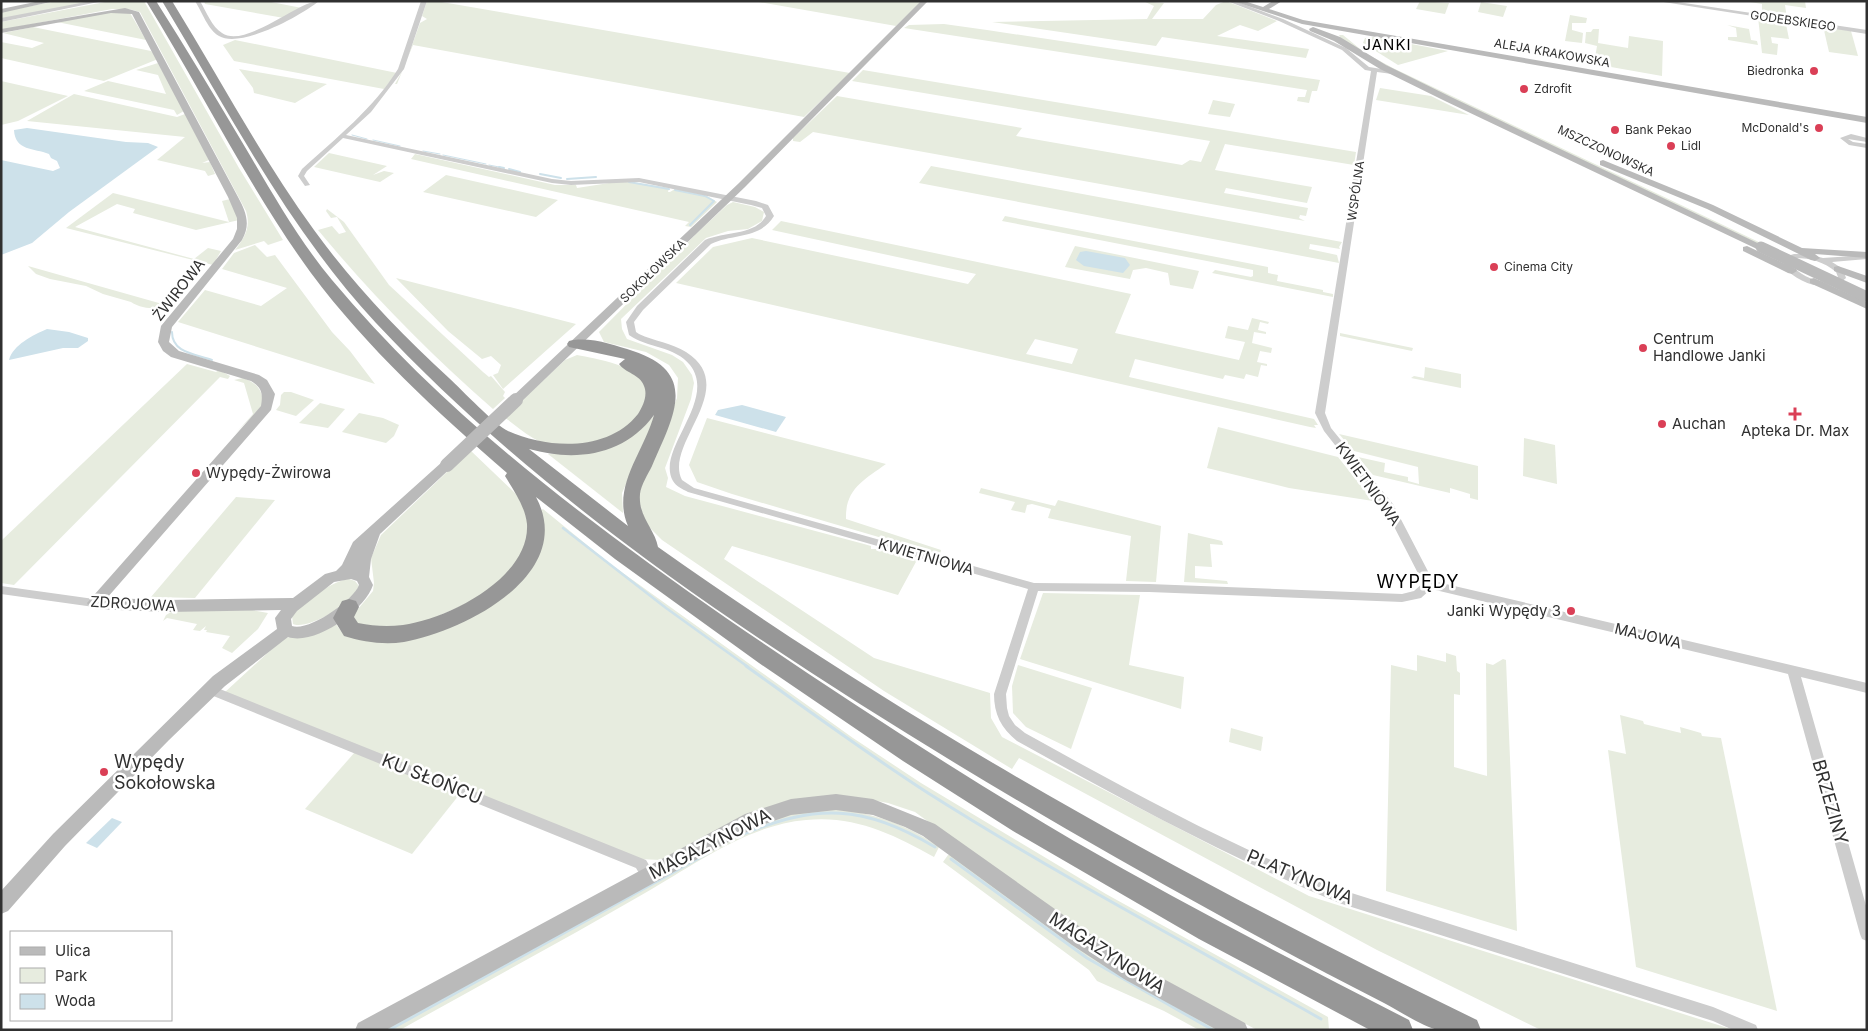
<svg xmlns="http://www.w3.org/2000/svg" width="1868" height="1031" font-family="Inter,sans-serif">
	<rect width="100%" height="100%" fill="#fff"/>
	<g fill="#e7ecdf" fill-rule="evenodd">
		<path d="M57 1H95L1 19V12Z"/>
		<path d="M110 1H144L239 168 283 240 268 245 264 241 235 250C245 237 251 227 246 211L140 12 129 9H112L1 30V22Z"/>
		<path d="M204 1H266L302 8 284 18 205 4Z"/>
		<path d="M427 1H436L850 73 804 117 413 45 397 84H395L404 68 420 23 427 19 422 16Z"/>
		<path d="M753 1H922L896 26Z"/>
		<path d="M1143 1 1164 3 1152 19H1203L1216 5 1226 1 1277 21 1258 31 1240 25 1217 36 1309 49 1306 58 1162 37 1156 46 992 22 1147 19 1154 6Z"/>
		<path d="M1420 1 1449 3 1445 14 1416 9Z"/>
		<path d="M1744 1H1805L1806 8 1785 5 1787 19 1762 16V4Z"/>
		<path d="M1481 2 1507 6 1503 17 1478 12Z"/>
		<path d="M112 12 130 13 146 40 57 22Z"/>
		<path d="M1570 15 1587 18 1586 23H1572V30L1583 33 1582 43 1565 41Z"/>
		<path d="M1758 17 1779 20 1786 24 1789 39 1771 37 1772 43 1778 44 1777 55 1762 53Z"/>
		<path d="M944 24 987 30 1320 80 1317 91H1312L1309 103 1297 101 1298 97H1305L1307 90 904 28 909 25Z"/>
		<path d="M1727 25 1749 29 1751 40 1757 41 1758 45 1728 40V37H1737L1736 28Z"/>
		<path d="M1823 26 1851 31 1858 56 1829 52Z"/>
		<path d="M33 27 151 51 158 59 104 81 1 58V42L32 48 44 43 3 33Z"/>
		<path d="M1593 29H1599L1598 43 1628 48 1629 36 1663 41 1662 76 1594 64 1597 46 1585 43 1586 32H1591Z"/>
		<path d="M1339 35H1343L1365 53 1393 68 1763 244 1761 245 1399 73 1341 39Z"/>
		<path d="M1375 37 1448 51 1398 65 1363 43 1365 38Z"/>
		<path d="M235 40 397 73 384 89 234 61 223 45Z"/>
		<path d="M158 63 184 111 177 115 174 110 84 91 108 81 166 94 158 75 136 70Z"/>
		<path d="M239 69 327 84 295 103 254 93 253 88Z"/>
		<path d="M863 70 1356 152 1354 165 1225 144 1215 170 1312 187 1307 203 1226 188 1224 193 1308 208 1306 216 1300 215 1299 218 1305 221 813 132 800 142 793 141V138L837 96 1022 128 1016 136 1182 165 1190 160 1201 162 1210 141 852 81Z"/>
		<path d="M1 81 68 96 18 121 1 125Z"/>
		<path d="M1380 88 1431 96 1469 115 1376 100Z"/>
		<path d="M74 94 177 117 185 114 209 160 202 163 210 162 215 174 208 176 205 171 157 160 185 137 27 121Z"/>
		<path d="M1213 100 1235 104 1230 117 1208 114Z"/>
		<path d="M329 153 387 166 373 175 384 171 394 173 380 182 314 167Z"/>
		<path d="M415 154 555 185H576L577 188 622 181 669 188 668 192H670L675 189 707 196 717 202 691 227 685 226 689 222 411 159Z"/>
		<path d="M931 166 1342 242 1339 247 1340 249 1310 244 1309 249 1337 255 1339 263 919 183Z"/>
		<path d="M446 175 558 200 536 217 423 192Z"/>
		<path d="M113 193 229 222 222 201 230 199 239 220 196 230 133 213 135 209 117 204 75 227 194 259 208 248 221 251 213 265 66 228Z"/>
		<path d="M733 202 755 207 764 212 762 221 748 229 728 231 706 238 621 319 622 329 627 339 672 355 683 362 692 375 694 383 691 399 665 468 668 478 666 487 685 496 864 544 871 546V549H879L917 560 898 595 732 546 724 559 874 658 990 693 991 718 1002 737 1309 896 1734 1030H1541L1377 950 1019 758 1012 769 884 691 662 540 646 524 637 496 677 398 678 378 669 365 646 352 604 342 599 332 697 233 727 205Z"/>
		<path d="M327 209 344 222 389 285 483 372 489 377 491 376 505 392 503 396 505 398 493 409C430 354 372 295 318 230L332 226 339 234 346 232 337 217 331 218 326 211Z"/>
		<path d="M1005 216 1268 267V273L1278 275 1277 281 1323 290V292L1333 294V297L1212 273 1215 270 1251 277 1253 276V270L1002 221Z"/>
		<path d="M781 221 1131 294 1115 333 1239 360 1245 342 1225 338 1228 326 1248 330 1252 318 1269 322 1268 324 1260 322 1258 330 1266 332V334L1254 332 1252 343 1272 348 1271 353 1260 351 1257 362 1267 364V366L1261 365 1258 377 1246 374 1244 379 1225 375 1223 379 1135 359 1129 377 1314 419 1318 425H1314L1316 428 1310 427 676 283 713 247 752 238 968 284 976 274 772 230ZM1035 339 1078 349 1072 364 1026 354Z"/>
		<path d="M255 245 267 257 275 255 332 332 350 351 375 384 178 322 205 290 261 306 287 288 222 269 234 253Z"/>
		<path d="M1075 246 1199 271 1193 289 1170 285 1168 273 1146 268 1133 270 1130 279 1065 267Z"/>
		<path d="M28 266 173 307C159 309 143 310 131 302L103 294 86 286 50 279 36 274Z"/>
		<path d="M396 278 576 324 503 389 493 375 498 373 501 365 491 356 482 359 448 331Z"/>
		<path d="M1340 333 1413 348 1412 351 1340 336Z"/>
		<path d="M577 355C596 359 639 365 647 386 649 390 648 398 648 402 641 410 634 423 626 430 605 446 556 452 533 438 523 432 514 424 504 417L565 360Z"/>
		<path d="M187 364 216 372 219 370 230 376 228 379 220 377 14 585 1 583V541Z"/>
		<path d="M1425 367 1461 374V388L1411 378 1414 376 1424 378Z"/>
		<path d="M243 378C257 383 263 390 263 405L234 435 253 414 244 383 234 380Z"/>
		<path d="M284 392H291L314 400 296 416 276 410 280 405 281 395Z"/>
		<path d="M320 403 345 409 328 428 299 423Z"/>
		<path d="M660 408 622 493 623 513 548 454C593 454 632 447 660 408Z"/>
		<path d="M359 413 383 418 399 425 394 436 386 443 342 432Z"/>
		<path d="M707 418 886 464C864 480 845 489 846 519L941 550 940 555 732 494 697 482 689 465Z"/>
		<path d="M1218 427 1338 457 1373 501 1289 488 1207 468Z"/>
		<path d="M1339 434 1478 466V500L1470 498V494L1450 488V493L1373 475 1358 457 1385 463 1384 472 1408 477V481L1419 484 1418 467 1354 451Z"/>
		<path d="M1524 438 1555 445 1557 484 1523 476Z"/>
		<path d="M470 450 516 494 528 512V545L494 591 412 628 358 626 353 615 373 591 374 583 371 558 381 535Z"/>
		<path d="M981 488 1055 506 1058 500 1161 526 1156 582 1126 581 1131 536 1048 518 1051 509 1032 504 1027 505 1025 513 1011 510 1015 502 979 493Z"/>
		<path d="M236 497 275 500 195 598 151 597Z"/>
		<path d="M543 509 609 563 853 738 921 783 1106 894 1328 1017 1329 1030H1257L1136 966 978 858 915 812 888 803 861 798 801 799 660 860 640 859 224 693 285 637 300 638 335 623 345 636 473 616 543 525 540 511Z"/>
		<path d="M1188 533 1222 541 1223 545 1210 544 1212 567 1195 566V578L1227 581 1228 584 1184 582Z"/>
		<path d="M349 579 355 581 359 586C356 591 353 596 350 600 341 609 305 630 293 624L292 616C303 602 331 581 349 579Z"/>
		<path d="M1043 593 1140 595 1129 665 1184 677 1181 709 1020 659Z"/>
		<path d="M252 610 268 613 258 629 232 653 222 648 230 636 206 632 207 630H204L206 626 200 631 193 630 197 624 167 618 163 621 166 615 173 611Z"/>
		<path d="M1446 653 1456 656 1457 671 1460 673V695L1454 694V767L1487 776 1486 663 1493 665 1503 659 1506 660 1517 931 1386 891 1391 665 1417 671V655L1446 662Z"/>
		<path d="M1018 665 1092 688 1071 749 1026 727 1013 713 1012 686Z"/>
		<path d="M1620 715 1643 721 1644 724 1681 733 1680 727 1701 733 1702 736 1721 738 1777 1011 1636 967 1608 750 1626 754Z"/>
		<path d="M1231 728 1263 737 1261 751 1229 742Z"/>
		<path d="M355 752 459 795 412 854 305 809Z"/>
		<path d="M830 809C871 812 905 823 939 847L934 857C893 834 854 815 806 820 747 825 694 865 645 893 564 940 482 984 400 1030H381L742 832 786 815Z"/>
		<path d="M948 855H952L1221 1030H1199L1164 1011 1097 981 1089 970 943 862Z"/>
	</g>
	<g fill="#cde1ea">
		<path d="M27 128 126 142 148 143 158 147 69 212 32 243 1 255V160L53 171 60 168 57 161 51 158 49 154C34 148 15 151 14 130Z"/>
		<path d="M1086 251 1125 258 1130 265 1123 273 1084 266 1076 260 1080 252Z"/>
		<path d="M47 329 69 332 88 338V341L78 348H63L9 360C13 345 33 335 47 329Z"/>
		<path d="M742 405 786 417 776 432 715 415 718 410Z"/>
		<path d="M112 818 122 822 97 848 86 843Z"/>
	</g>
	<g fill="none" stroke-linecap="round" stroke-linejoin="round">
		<g stroke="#cde1ea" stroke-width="1">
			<path d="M352 135 367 139"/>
			<path d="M373 140 400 146"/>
			<path d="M423 151 440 154"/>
			<path d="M443 155 486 164"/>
			<path d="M489 165 504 168"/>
		</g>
		<g stroke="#cde1ea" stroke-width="2">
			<path d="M499 167 504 168"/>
			<path d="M509 169 520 172"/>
			<path d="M540 174 561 178"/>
			<path d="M567 179 596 177"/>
			<path d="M629 182 669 189"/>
			<path d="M675 190 705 196 714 201 690 225"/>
			<path d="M172 332C172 353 195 354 212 360"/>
		</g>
		<path stroke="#cde1ea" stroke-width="2.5" d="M563 528 666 608 748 667"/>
		<g stroke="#cde1ea" stroke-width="3">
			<path d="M746 666C806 709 866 753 928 793 1056 874 1190 945 1321 1019"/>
			<path d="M741 835C818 803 863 805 935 847"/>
			<path d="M951 859 1087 958 1213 1030"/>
			<path d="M389 1030 708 853"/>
		</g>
		<g fill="#cdcdcd" fill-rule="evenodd">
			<path d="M91 1H103L1 22V18Z"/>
			<path d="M195 1H200C206 11 212 27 222 33 245 49 298 1 319 1 302 15 241 49 219 36 208 30 202 12 195 1Z"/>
			<path d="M421 1H427L404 69 371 112 346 135 552 179 571 181 639 178 756 201 768 205 774 216C759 240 734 233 711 244L643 310 634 322 636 332 639 334C654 341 672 343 686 352 742 388 663 444 682 480L694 488 1034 583 1149 584 1402 594 1414 591 1423 583 1385 509 1324 431 1315 413 1371 71 1365 70 1342 50 1279 21 1227 1H1235L1283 19 1346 48 1369 67 1394 71 1395 72 1392 74 1377 72 1325 413 1331 428 1393 504 1433 581 1867 683V693L1801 677 1867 909V941L1862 939 1860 934 1788 674 1431 589 1421 598 1402 602 1149 592 1038 591 1006 694 1007 708 1009 716 1015 725 1025 733C1129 791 1232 847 1342 890L1713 1007 1756 1025 1758 1030H1733L1713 1021 1342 904C1229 858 1123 800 1017 741 1001 728 994 714 994 694L1028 589 688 492C682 489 676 486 673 481 655 450 718 401 690 365 675 346 647 348 629 335L626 322 637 306 705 240C725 231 754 236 766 216L762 208 751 205 639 182 571 185 552 183 343 138 307 171 304 176 310 185 305 186 298 176 302 169C336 138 373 109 398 69Z"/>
			<path d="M1657 1H1671L1867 30V34Z"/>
			<path d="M1851 134 1867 138V142L1848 139 1853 142 1867 144V148L1849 145 1840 138Z"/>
			<path d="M1794 254H1807L1823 258 1867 255V259L1832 262 1843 269 1846 278C1828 295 1798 283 1784 267V257ZM1795 258C1811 258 1824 262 1836 272L1838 277C1823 287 1802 277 1791 265V260Z"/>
			<path d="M1 586 94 599 98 600 99 603 98 606 94 607 1 594Z"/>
			<path d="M210 685 646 860 655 875 653 880 648 881 643 880 636 868 206 693 204 690 206 687Z"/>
		</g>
		<g fill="#bababa" fill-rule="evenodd">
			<path d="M40 1H55L1 13V9Z"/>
			<path d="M921 1H928L745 187 520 403H512L510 400 512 397 739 183Z"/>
			<path d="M1233 1H1244L1263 7 1273 1H1282L1269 9 1303 20 1867 117V123L1302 24Z"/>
			<path d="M125 8 139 12 238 197C246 212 251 224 242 240L172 327 169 342 179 351 259 375 267 380 275 394 271 410 107 598 167 600 293 598 325 574 336 571 342 565 353 542 442 462 447 461 454 465 380 534 371 559 369 577 373 585C365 610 315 646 288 637L225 686 169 740 65 846 8 911 1 914V891L53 834 213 676 277 629 275 618 281 610 167 612 94 609 89 607 87 603 261 406C263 393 262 388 251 381L171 357 163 351 158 342 161 326 233 239 237 229V218L228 197 132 14 111 13 1 33V29ZM351 579 357 581 359 585C353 601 308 632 292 626L291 619 297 611 334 582Z"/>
			<path d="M1313 27 1340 37 1386 65 1451 97 1766 247 1761 250 1757 249 1445 101 1380 69 1334 41 1310 31 1309 29Z"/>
			<path d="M1603 160 1713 205 1802 248 1867 252V258L1815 254 1820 258 1815 261 1811 260 1707 209 1600 165V161Z"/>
			<path d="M1747 246 1796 269 1797 271 1792 274 1788 273 1743 251V247Z"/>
			<path d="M1838 266 1867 276V283L1834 271V267Z"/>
			<path d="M1814 278 1867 302V309L1810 283V279Z"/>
			<path d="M836 794 873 799 935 824 1086 931 1138 965 1245 1023 1248 1030H1217L1124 979 1072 945 923 836 905 827 873 815 836 810 791 815 756 827 386 1030H355L358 1023 745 814 791 799Z"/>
		</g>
		<g fill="#979797" fill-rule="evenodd">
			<path d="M146 1H156C186 48 214 95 242 142 270 189 297 238 332 280 444 414 584 519 726 618 840 696 955 771 1074 841 1183 904 1296 962 1409 1020L1413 1030H1370L1199 939 1013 831 903 761 759 663 615 559 536 497C577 574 465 631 404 642 384 645 363 642 344 636L333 618 342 601 349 599 356 601 359 607 354 617 358 623C373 626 387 627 403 625 448 619 530 578 527 524 525 506 514 491 505 476L507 473C437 412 367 348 311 273 249 188 202 91 146 1Z"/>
			<path d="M162 1H172C219 77 261 157 314 230 353 284 400 333 449 378 462 390 495 425 508 431 548 449 608 452 638 414 643 406 648 395 644 386 640 374 625 373 619 364L625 359 569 347 567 344 569 341C589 336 614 345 633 351 700 373 673 417 652 466 648 474 641 485 640 494 638 517 655 529 658 547 915 729 1193 883 1477 1020L1481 1030C1467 1030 1451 1031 1438 1030 1422 1026 1399 1011 1384 1003 1328 974 1272 945 1217 914 1061 828 908 738 760 639 622 546 490 445 376 323 287 227 229 112 162 1ZM654 415C644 452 611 487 628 526L529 449C575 462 624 456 654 415Z"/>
		</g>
		<path stroke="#bababa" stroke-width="11" d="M1761 247 1865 296"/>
		<path stroke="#bababa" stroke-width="14" d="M447 465 516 400"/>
	</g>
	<g fill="#da3f56" stroke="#fff" stroke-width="2">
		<circle cx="1814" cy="71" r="5"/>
		<circle cx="1524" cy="89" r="5"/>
		<circle cx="1819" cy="128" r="5"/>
		<circle cx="1615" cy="130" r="5"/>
		<circle cx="1671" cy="146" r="5"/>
		<circle cx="1494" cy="267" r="5"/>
		<circle cx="1643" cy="348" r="5"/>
		<path d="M1792.5 406.5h5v5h5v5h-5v5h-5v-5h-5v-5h5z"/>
		<circle cx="1662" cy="424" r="5"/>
		<circle cx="196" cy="473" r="5"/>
		<circle cx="1571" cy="611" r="5"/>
		<circle cx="104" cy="772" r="5"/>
	</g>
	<g text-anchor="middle" stroke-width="5" stroke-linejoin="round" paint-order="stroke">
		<g font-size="12" fill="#303030" stroke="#fff">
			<text transform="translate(1793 21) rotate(8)" y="4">GODEBSKIEGO</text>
			<text transform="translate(1552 53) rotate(10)" y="4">ALEJA KRAKOWSKA</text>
			<text transform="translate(1606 151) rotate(25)" y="4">MSZCZONOWSKA</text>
			<text transform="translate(1356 191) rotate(-82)" y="4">WSPÓLNA</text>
			<text transform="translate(653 271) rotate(-44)" y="4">SOKOŁOWSKA</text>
		</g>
		<g font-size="12" fill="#303030" stroke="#fff" text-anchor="start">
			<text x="1804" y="75" text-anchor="end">Biedronka</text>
			<text x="1534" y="93">Zdrofit</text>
			<text x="1809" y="132" text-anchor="end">McDonald's</text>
			<text x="1625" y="134">Bank Pekao</text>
			<text x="1681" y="150">Lidl</text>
			<text x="1504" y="271">Cinema City</text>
		</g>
		<g font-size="15" letter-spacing="1" fill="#000" stroke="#fff">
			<text x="1387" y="50">JANKI</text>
		</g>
		<g font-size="15" fill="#303030" stroke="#fff">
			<text transform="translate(179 290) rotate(-52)" y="5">ŻWIROWA</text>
			<text transform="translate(1368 484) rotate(54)" y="5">KWIETNIOWA</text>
			<text transform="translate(926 557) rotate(16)" y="5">KWIETNIOWA</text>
			<text transform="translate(133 604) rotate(3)" y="5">ZDROJOWA</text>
			<text transform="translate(1648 636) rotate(13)" y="5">MAJOWA</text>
		</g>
		<g font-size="15" fill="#303030" stroke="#fff" text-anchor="start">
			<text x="1653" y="344">Centrum<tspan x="1653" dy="17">Handlowe Janki</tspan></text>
			<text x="1672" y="429">Auchan</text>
			<text x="1795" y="436" text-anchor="middle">Apteka Dr. Max</text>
			<text x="206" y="478">Wypędy-Żwirowa</text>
			<text x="1561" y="616" text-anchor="end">Janki Wypędy 3</text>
		</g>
		<g font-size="18" letter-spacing="1" fill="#000" stroke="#fff">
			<text x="1418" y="588">WYPĘDY</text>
		</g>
		<g font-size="18" fill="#303030" stroke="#fff" text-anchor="start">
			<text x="114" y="768">Wypędy<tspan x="114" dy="21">Sokołowska</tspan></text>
		</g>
		<g font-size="18" fill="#303030" stroke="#fff">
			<text transform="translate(432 779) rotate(22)" y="6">KU SŁOŃCU</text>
			<text transform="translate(1830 802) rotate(74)" y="6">BRZEZINY</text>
			<text transform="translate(710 844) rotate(-27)" y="6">MAGAZYNOWA</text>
			<text transform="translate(1300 877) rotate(23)" y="6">PLATYNOWA</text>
			<text transform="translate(1107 953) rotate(33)" y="6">MAGAZYNOWA</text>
		</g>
	</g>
	<rect width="1868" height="1031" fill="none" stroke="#303030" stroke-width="5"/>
	<rect x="10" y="931" width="162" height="90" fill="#ffffff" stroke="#acacac"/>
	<rect x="20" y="947" width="25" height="8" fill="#bababa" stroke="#acacac"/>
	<text x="55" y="956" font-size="15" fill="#303030">Ulica</text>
	<rect x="20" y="968" width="25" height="15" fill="#e7ecdf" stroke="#acacac"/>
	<text x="55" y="981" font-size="15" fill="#303030">Park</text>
	<rect x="20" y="994" width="25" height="15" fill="#cde1ea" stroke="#acacac"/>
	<text x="55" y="1006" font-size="15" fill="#303030">Woda</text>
</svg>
